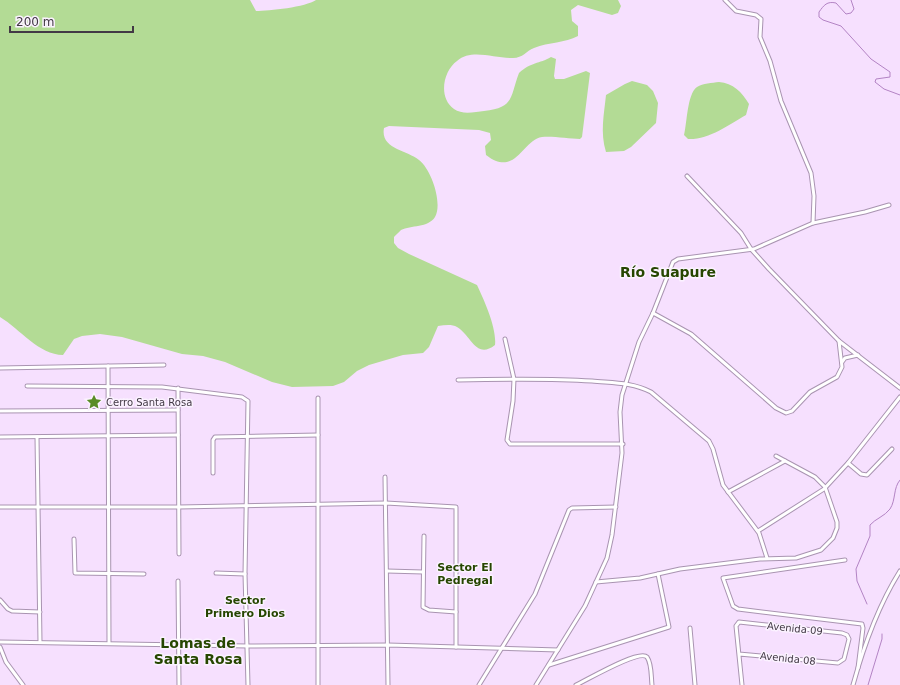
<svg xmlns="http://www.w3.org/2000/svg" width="900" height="685" font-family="'DejaVu Sans',sans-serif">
	<rect width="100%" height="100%" fill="#f6e0fe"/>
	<g fill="#b3db95">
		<path d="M0 0H250L256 11C269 11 306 7 316 0H618L621 6 618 13 612 15 578 5 571 10 572 21 578 26V36C565 43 549 42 534 48 526 51 523 58 513 58 495 59 472 48 457 61 443 71 438 98 454 109 462 115 475 112 484 111 515 108 510 96 519 73 531 62 539 64 551 57L556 59 554 76 555 79H564L586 71 590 73 582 137 580 139C569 139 554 136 542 137 522 140 516 178 486 155L485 146 491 140 490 133 479 130 389 126 384 128C380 149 407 150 419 160 431 169 443 203 435 217 428 228 411 225 401 230 399 232 396 235 394 237V243L398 248 409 254 477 285C484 300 497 328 495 345 476 360 471 335 457 327 452 324 445 325 438 326L429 347 423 353 403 355 369 365 357 371 344 382 333 386 292 387 272 382 225 362 203 356 182 354 122 337 100 334 82 336 74 339 63 355C39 355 20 329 0 317Z"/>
		<path d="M632 81 647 85 653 91 658 103 656 123 631 147 624 151 606 152C600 132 604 115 606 95L625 84Z"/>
		<path d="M719 82C733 83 742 92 749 104L746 115C729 125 708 140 688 139L684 135C687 124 687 94 697 87 703 83 712 83 719 82Z"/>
	</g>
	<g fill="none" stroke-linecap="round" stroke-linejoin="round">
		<g stroke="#b383c4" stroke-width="1">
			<path d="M851 0 854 9 851 13 846 14 836 3C827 1 824 5 819 12V17L823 20 841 26 871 59 890 72V77L876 79 875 82 884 89 900 95"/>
			<path d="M867 604 857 581 856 569 870 536V525C875 519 885 516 890 509 896 500 893 488 900 480"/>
			<path d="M868 685 882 639V634"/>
		</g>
		<g stroke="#a994b1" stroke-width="5">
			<g id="minor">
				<path d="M725 0 736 11 756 15 761 19 760 37 770 61 781 101 811 173 814 196 813 223"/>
				<path d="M687 176 741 233 751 249 769 269 839 341 900 388"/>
				<path d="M653 313 691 334 776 408 786 413 792 411 810 392 837 377 842 367 839 341"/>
				<path d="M505 339 514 379 513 401 507 440 510 444H623"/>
				<path d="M842 362 845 358 858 355"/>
				<path d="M108 366 109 643"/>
				<path d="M0 368 164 365"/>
				<path d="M458 380C502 379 547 378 592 381 612 383 632 382 651 392L709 441 713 449 723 485 759 533 767 558"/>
				<path d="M27 386 162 387 242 397 248 401 245 574 248 685"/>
				<path d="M178 388 179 554"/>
				<path d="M318 398V685"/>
				<path d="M0 411 178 410"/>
				<path d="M0 437 178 435"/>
				<path d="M37 437 40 642"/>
				<path d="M848 463 861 474 867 475 892 449"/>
				<path d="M213 473V440L215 437 318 435"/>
				<path d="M385 477 388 685"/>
				<path d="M728 492 785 461"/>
				<path d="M0 507H179L386 503 456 507V647"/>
				<path d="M758 531 824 489 848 463 900 397"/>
				<path d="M424 536 423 607 429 610 456 612"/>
				<path d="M74 539 75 573 144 574"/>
				<path d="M845 560 723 578 733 606 738 609 862 624 863 628 858 668"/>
				<path d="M387 571 423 572"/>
				<path d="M216 573 245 574"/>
				<path d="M178 581 179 685"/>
				<path d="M596 582 640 578 680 569 760 559 796 558 821 550 833 538 837 528V522L825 487 815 477 776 456"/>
				<path d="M0 600 8 609 12 611 40 612"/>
				<path d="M690 628 695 685"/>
				<path d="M0 642 248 646 388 645 558 650"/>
				<path d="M0 647 6 662 23 685"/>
				<path d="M739 654 838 663 844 659 849 639 847 635 842 633 739 622 736 626 742 685"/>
				<path d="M549 665 669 627 658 574"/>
				<path d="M479 685 535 594 569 510 572 508 616 507"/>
				<path d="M536 685 585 606 607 558 612 535 622 453 620 412 622 395 639 342 653 313 673 262 678 259 754 249 813 223 865 212 889 205"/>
				<path d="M576 685C587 680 639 649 647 657 652 664 651 677 652 685"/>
				<path d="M853 685C864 645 878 606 900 571"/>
			</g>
		</g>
		<use href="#minor" stroke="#fff" stroke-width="3"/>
	</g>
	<defs>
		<g id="sight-bare" transform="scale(1.2)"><path d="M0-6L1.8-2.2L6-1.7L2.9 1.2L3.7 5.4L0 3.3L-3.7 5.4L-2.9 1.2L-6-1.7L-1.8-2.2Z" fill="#598c25" stroke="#fbf2ff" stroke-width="2.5" paint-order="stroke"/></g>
	</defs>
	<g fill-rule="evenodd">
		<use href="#sight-bare" x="94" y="402"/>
	</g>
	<g text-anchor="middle" stroke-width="3" stroke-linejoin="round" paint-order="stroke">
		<g font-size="10" fill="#423945" stroke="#fbf2ff" text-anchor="start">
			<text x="106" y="406">Cerro Santa Rosa</text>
		</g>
		<g font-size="10" fill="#423945" stroke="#fbf2ff">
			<text transform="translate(795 628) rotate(6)" y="4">Avenida 09</text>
			<text transform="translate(788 658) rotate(6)" y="4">Avenida 08</text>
		</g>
		<g font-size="11" font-weight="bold" fill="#264600" stroke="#fbf2ff">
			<text x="465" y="571">Sector El<tspan x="465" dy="13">Pedregal</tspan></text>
			<text x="245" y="604">Sector<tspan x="245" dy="13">Primero Dios</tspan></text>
		</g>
		<g font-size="14" font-weight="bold" fill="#264600" stroke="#fbf2ff">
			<text x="668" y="277">Río Suapure</text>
			<text x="198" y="648">Lomas de<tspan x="198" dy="16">Santa Rosa</tspan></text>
		</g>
	</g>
	<path d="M10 26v6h123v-6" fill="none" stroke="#423945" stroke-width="2"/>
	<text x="16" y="26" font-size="12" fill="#423945" stroke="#fbf2ff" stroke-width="3" paint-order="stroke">200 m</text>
</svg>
